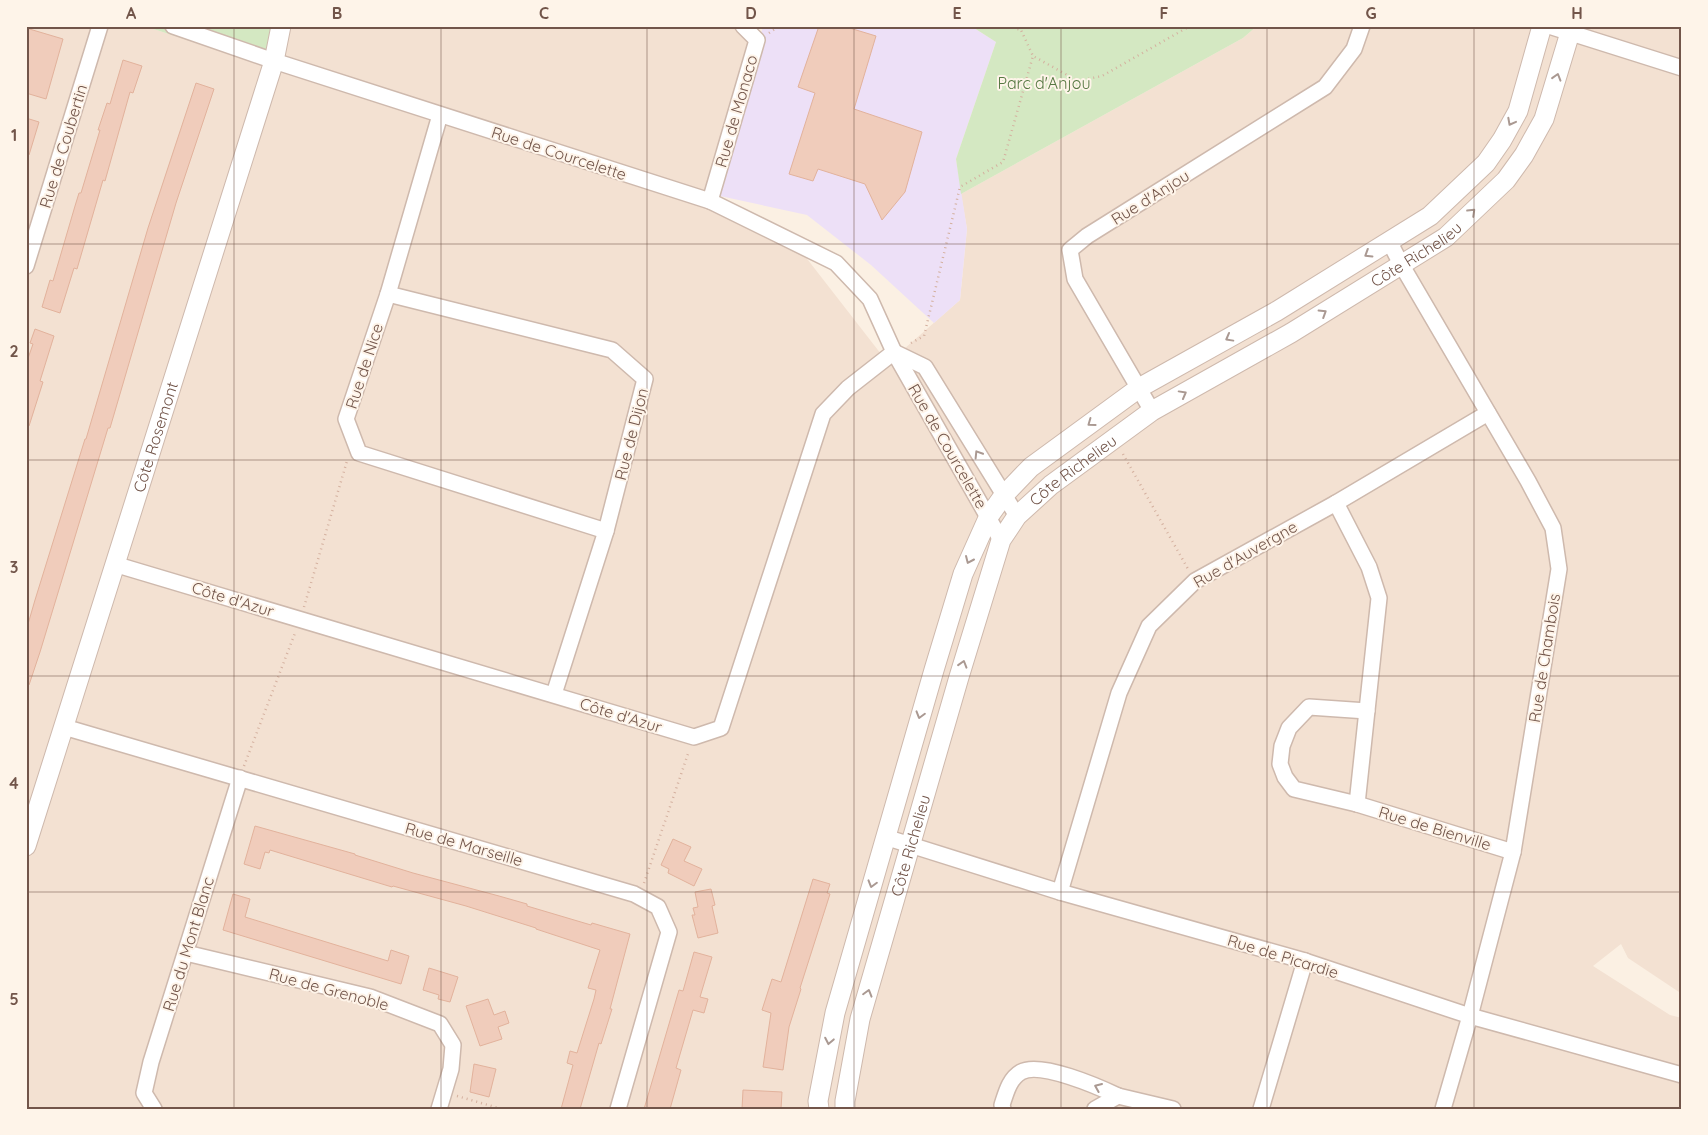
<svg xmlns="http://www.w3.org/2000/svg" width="1708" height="1135" font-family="Quicksand,sans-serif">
	<rect width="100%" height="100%" fill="#fbf0e3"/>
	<path fill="#f3e1d2" d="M26 26H144L272 67 281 26H759L704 205 801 251 888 363 960 300 967 229 961 194 1243 38 1257 26H1682V994L1628 958 1621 944 1593 966 1670 1015 1682 1018V1109H26Z"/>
	<path fill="#ede0f7" d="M763 26H971L996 42 956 159 967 229 960 300 934 323 871 265 807 215 720 196Z"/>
	<g fill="#d4e8c2">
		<path d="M144 26H281L272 67Z"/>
		<path d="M971 26H1257L1243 38 961 194 956 159 996 42Z"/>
	</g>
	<g fill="#f0ccbb" stroke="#e2b29c">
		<path d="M819 26H843L876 36 854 109 922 132 905 192 882 220 865 184 818 169 813 181 789 174 815 93 798 87Z"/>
		<path d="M26 28 63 39 46 99 26 93Z"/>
		<path d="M123 60 142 66 133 93 130 92 105 181 103 180 77 269 74 268 60 313 42 307 50 280 53 281 75 206 79 193H81L100 130H98L107 103 110 104Z"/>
		<path d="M196 83 214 89 176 203 110 428H108L40 652 29 685H26V631L35 600 85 439H86L148 228Z"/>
		<path d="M26 118 39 122 29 155H26Z"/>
		<path d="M35 329 54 336 40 381 43 382 29 426 26 425V364L33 344 30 343Z"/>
		<path d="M255 826 355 854V855L413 873 499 896 527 904V906L591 925 592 923 630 934 610 1009H612L601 1044 599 1043 580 1109H561L573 1065 567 1063 570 1051 577 1053 594 999 596 990 588 988 600 950 536 929V928L466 906 393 886 392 887 270 850 269 853 265 852 260 869 244 864Z"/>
		<path d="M673 839 691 847 684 861 702 869 694 886 668 873 669 869 661 865Z"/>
		<path d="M813 879 830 884 827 893 830 894 800 988 801 989 789 1027 783 1070 763 1067 771 1013 762 1010 772 979 781 982Z"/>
		<path d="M711 889 715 905 712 906 718 933 698 938 692 915H695L693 908 698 907 695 892Z"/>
		<path d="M233 894 250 899 245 917 388 961 391 950 409 956 401 984 223 930Z"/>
		<path d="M694 952 712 957 700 997 708 999 704 1013 693 1010 676 1068 681 1070 670 1109H644L679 990 683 991Z"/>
		<path d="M429 968 458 977 450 1002 438 999 439 995 423 990Z"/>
		<path d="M488 999 494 1015 505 1011 509 1023 498 1027 502 1039 480 1046 466 1006Z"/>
		<path d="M474 1064 496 1069 489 1097 470 1092Z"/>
		<path d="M743 1090 782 1092 781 1109H742Z"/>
	</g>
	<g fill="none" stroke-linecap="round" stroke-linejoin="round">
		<g stroke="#ceb9ad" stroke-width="18">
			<g id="minor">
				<path d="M173 26 274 61 710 201 836 263 870 299 894 352 1001 540"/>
				<path d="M1549 26 1682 68"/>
				<path d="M440 115 388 294 346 419 359 453 606 531"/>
				<path d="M710 201 757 40 743 26"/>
				<path d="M1389 241 1401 264 1528 481 1553 528 1559 569 1513 852 1470 1016 1443 1109"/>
				<path d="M26 266 100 26"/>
				<path d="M388 294 612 350 645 379 606 531 554 694"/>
				<path d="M894 352 925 367 1017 516"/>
				<path d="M1152 411 1075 279 1070 250 1087 236 1325 87 1354 49 1362 26"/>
				<path d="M1336 503 1369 567 1379 598 1357 804"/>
				<path d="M114 564 694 737 721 728 823 414 848 388 894 352"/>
				<path d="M1367 711 1309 707 1289 728 1282 746 1280 764 1285 777 1294 789 1357 804 1513 852"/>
				<path d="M64 727 634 894 658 907 669 932 618 1109"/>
				<path d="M885 837 1060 892 1305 961 1470 1016 1682 1075"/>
				<path d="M1060 892 1119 693 1149 626 1195 581 1336 503 1488 413"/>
				<path d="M186 953 370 997 440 1024 453 1045 451 1069 439 1109"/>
				<path d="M1118 1096 1173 1109"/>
				<path d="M154 1109 144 1093 151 1062 240 778"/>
				<path d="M1003 1109 1002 1105C1006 1093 1009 1079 1021 1072 1040 1061 1099 1087 1118 1096L1095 1109"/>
				<path d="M1261 1109 1305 961"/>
			</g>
		</g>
		<g stroke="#ceb9ad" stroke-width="21">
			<g id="tertiary">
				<path id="s1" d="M26 846 274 61 281 26"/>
				<path d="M819 1109 818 1101 835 1013 934 670 963 574 989 516 1004 495 1031 467 1139 388 1277 311 1430 216 1486 163 1502 140 1518 111 1542 26"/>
				<path id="s2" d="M845 1109V1101L860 1019 959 677 1001 540 1017 516 1051 485 1152 411 1291 333 1446 237 1506 180 1524 155 1544 119 1572 26"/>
			</g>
		</g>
		<g stroke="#d4b09f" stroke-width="2.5" stroke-dasharray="1 4" stroke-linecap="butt">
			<path d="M1008 26 1021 30"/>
			<path d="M1022 26 1021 30 1033 56"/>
			<path d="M769 33 779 26"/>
			<path d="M911 343 924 336 960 187 1003 162 1033 56 1078 81 1102 76 1190 26"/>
			<path d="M1123 454 1188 569"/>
			<path d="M304 607 347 461"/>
			<path d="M244 766 295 633"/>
			<path d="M644 883 689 751"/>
			<path d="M457 1096 502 1109"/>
		</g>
		<use href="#minor" stroke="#fff" stroke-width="15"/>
		<use href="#tertiary" stroke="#fff" stroke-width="19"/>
	</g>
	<defs><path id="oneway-chevron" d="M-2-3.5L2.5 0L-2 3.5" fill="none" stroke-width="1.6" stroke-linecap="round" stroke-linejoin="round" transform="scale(1.25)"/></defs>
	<g stroke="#aa9992">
		<use href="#oneway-chevron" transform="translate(1557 77) rotate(-73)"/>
		<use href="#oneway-chevron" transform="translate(1511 122) rotate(118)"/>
		<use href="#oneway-chevron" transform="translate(1472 212) rotate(-44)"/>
		<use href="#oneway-chevron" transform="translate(1368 254) rotate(148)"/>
		<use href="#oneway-chevron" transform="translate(1323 313) rotate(-32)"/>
		<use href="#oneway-chevron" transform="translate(1229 338) rotate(151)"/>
		<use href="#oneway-chevron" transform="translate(1183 394) rotate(-29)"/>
		<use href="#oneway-chevron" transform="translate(1091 423) rotate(144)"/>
		<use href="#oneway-chevron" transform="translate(978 454) rotate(-122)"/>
		<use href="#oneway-chevron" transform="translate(969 560) rotate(114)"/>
		<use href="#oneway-chevron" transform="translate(963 664) rotate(-73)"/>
		<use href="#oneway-chevron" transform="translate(920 715) rotate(106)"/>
		<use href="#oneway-chevron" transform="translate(872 884) rotate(106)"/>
		<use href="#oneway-chevron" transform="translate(868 993) rotate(-74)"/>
		<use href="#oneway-chevron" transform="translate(829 1041) rotate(101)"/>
		<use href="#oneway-chevron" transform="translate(1098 1087) rotate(-157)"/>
	</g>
	<path fill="none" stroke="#72554a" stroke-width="1" stroke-opacity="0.55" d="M234 26V1109M441 26V1109M647 26V1109M854 26V1109M1061 26V1109M1267 26V1109M1474 26V1109M26 244H1682M26 460H1682M26 676H1682M26 892H1682"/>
	<g text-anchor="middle" stroke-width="4" stroke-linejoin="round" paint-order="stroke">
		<g font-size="16" fill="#567842" stroke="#fef4e9">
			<text x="1044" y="89">Parc d'Anjou</text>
		</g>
		<g font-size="16" fill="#72554a" stroke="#fef4e9">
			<text transform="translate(736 111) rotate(-74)" y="6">Rue de Monaco</text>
			<text transform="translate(63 146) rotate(-73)" y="6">Rue de Coubertin</text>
			<text transform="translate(559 153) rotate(18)" y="6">Rue de Courcelette</text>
			<text transform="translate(1150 197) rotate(-32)" y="6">Rue d'Anjou</text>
			<text dy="6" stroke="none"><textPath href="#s2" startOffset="1098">Côte Richelieu</textPath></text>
			<text transform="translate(364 366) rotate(-72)" y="6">Rue de Nice</text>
			<text transform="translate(631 434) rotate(-76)" y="6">Rue de Dijon</text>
			<text dy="6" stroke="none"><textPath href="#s1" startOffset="429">Côte Rosemont</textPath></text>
			<text transform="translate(948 446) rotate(60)" y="6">Rue de Courcelette</text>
			<text dy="6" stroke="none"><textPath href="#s2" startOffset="692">Côte Richelieu</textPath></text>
			<text transform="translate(1245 554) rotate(-30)" y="6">Rue d'Auvergne</text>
			<text transform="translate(233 599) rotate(17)" y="6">Côte d'Azur</text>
			<text transform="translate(1544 658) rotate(-81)" y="6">Rue de Chambois</text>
			<text transform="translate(621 715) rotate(17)" y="6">Côte d'Azur</text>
			<text transform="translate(1435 828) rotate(17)" y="6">Rue de Bienville</text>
			<text transform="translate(464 844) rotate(16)" y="6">Rue de Marseille</text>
			<text dy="6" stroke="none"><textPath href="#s2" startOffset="272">Côte Richelieu</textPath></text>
			<text transform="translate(188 944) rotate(-73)" y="6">Rue du Mont Blanc</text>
			<text transform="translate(1283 956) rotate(17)" y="6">Rue de Picardie</text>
			<text transform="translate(329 989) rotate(15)" y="6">Rue de Grenoble</text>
		</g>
	</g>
	<rect width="1708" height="1135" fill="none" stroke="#fef4e9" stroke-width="55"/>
	<rect x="28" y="28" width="1652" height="1080" fill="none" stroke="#72554a" stroke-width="2"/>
	<g font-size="16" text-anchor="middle" font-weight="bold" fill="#72554a">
		<text x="131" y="19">A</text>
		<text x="337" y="19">B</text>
		<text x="544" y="19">C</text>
		<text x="751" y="19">D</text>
		<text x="957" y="19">E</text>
		<text x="1164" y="19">F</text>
		<text x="1371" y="19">G</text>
		<text x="1577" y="19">H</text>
		<text x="14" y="141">1</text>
		<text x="14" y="357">2</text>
		<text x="14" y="573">3</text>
		<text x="14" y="789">4</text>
		<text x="14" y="1005">5</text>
	</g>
</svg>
